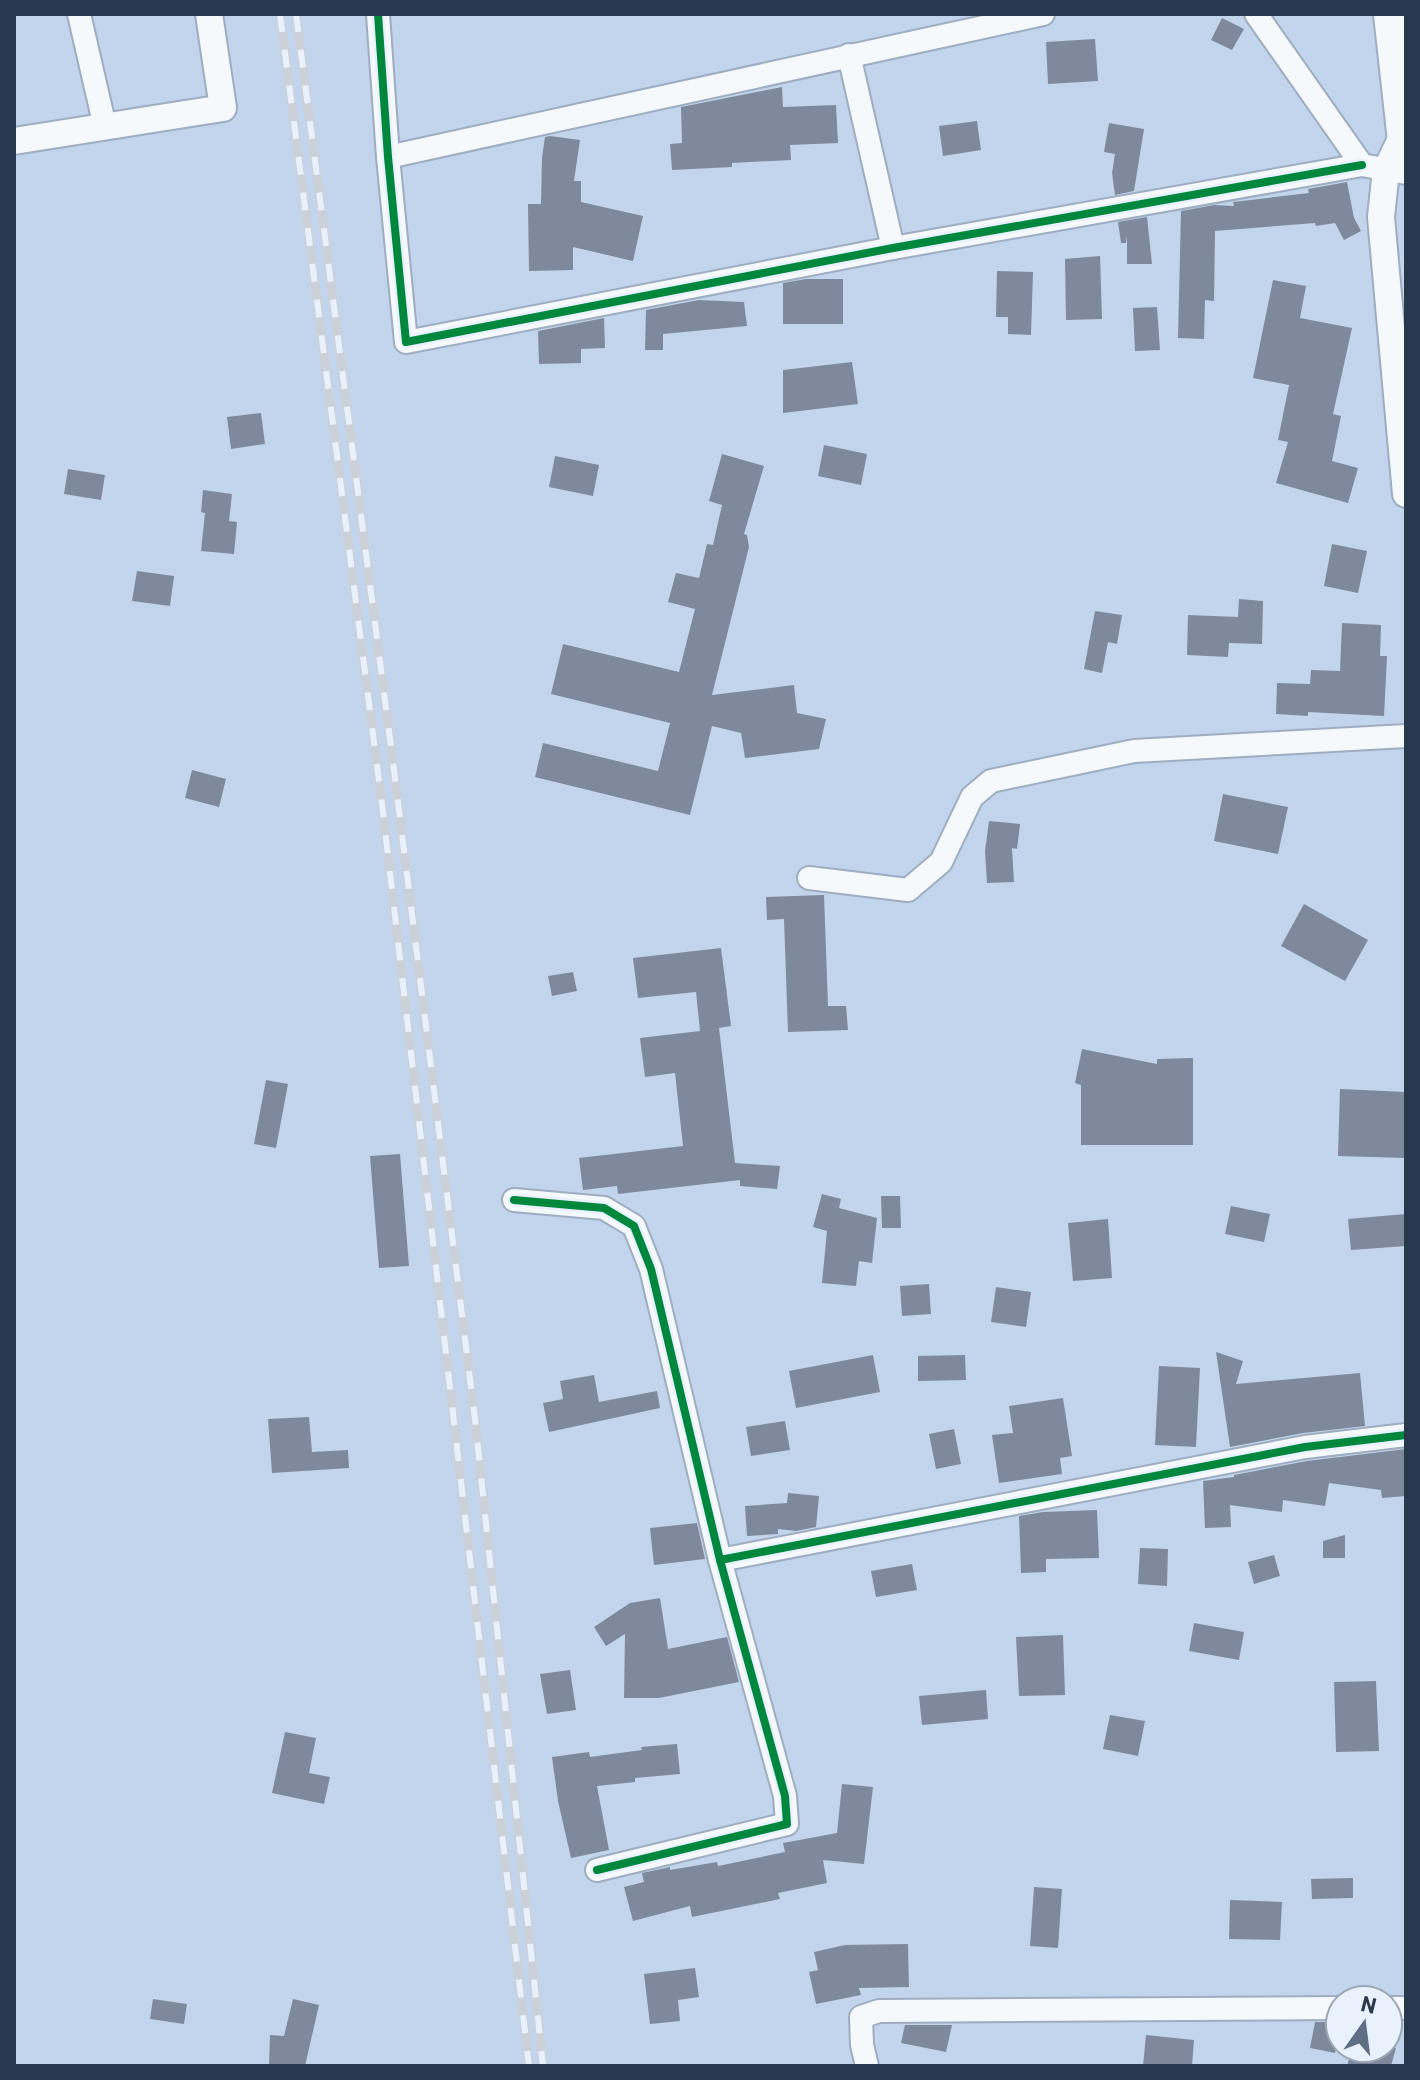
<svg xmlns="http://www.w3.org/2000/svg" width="1420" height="2080" font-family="Barlow,sans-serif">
	<rect width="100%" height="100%" fill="#c3d5ec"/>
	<g fill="#7f899d">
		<path d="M1222 18 1244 29 1232 50 1211 40Z"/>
		<path d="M1095 39 1098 81 1048 84 1046 42Z"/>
		<path d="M782 87 783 107 836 105 838 143 790 145 791 160 732 163V167L672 170 670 144 682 143 681 107Z"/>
		<path d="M977 121 981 150 943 156 939 126Z"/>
		<path d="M1109 123 1144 129 1134 191 1115 195 1112 173 1115 154 1104 152Z"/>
		<path d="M550 136 580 140 574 181H581V202L643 216 633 261 573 247V270L529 271 528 204H541L542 157 545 137Z"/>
		<path d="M1347 182 1354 218 1361 231 1344 240 1335 223 1316 226 1315 223 1215 231 1214 301 1205 300 1204 339 1178 338 1181 211 1214 205 1234 206 1233 202 1309 193 1308 189Z"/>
		<path d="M1147 217 1152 264H1127V236L1126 243H1121L1118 222Z"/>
		<path d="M1100 256 1102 319 1066 320 1065 259Z"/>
		<path d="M997 271 1033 272 1031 335 1008 334V317H996Z"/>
		<path d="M806 279H843V324H783V283Z"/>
		<path d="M1273 280 1306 286 1300 318 1352 328 1333 414 1341 416 1332 461 1358 468 1348 503 1276 483 1288 442 1278 440 1289 385 1253 378Z"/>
		<path d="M699 300 744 302 747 326 663 334V350H645L646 310Z"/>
		<path d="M1157 307 1160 350 1135 351 1133 308Z"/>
		<path d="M604 318 605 348 581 349V363L539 364 538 331Z"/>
		<path d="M852 362 858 404 783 413V370Z"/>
		<path d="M261 413 265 444 231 449 227 417Z"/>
		<path d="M824 445 867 454 861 485 818 476Z"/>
		<path d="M722 454 764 466 744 534 747 535 749 547 712 695 794 685 797 713 826 719 819 749 745 758 741 733 712 726 690 815 535 777 543 743 658 771 670 723 551 694 563 644 679 672 695 609 668 602 676 573 699 578 707 544 713 545 722 505 709 501Z"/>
		<path d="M555 456 599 465 593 496 549 487Z"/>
		<path d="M68 469 105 475 101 500 64 494Z"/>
		<path d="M203 490 232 494 229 521 237 522 234 554 201 551 205 513 201 512Z"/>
		<path d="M1332 544 1367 551 1358 593 1324 586Z"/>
		<path d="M137 571 174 576 170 606 132 601Z"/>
		<path d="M1239 599 1263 601 1262 644 1229 643 1228 657 1187 655 1188 615 1238 617Z"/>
		<path d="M1095 611 1122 615 1117 644 1108 642 1102 673 1084 669Z"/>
		<path d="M1342 623 1381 625 1380 656H1387L1384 716 1308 712V716L1276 714 1277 683 1310 684 1311 670 1340 671Z"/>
		<path d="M192 770 226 779 219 807 185 798Z"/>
		<path d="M1223 794 1288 807 1278 854 1214 841Z"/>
		<path d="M989 821 1020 824 1017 849 1012 848 1014 882 987 883 985 851Z"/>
		<path d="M824 895 828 1006H846L848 1030 788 1032 784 919 767 920 766 897Z"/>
		<path d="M1304 904 1368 940 1345 981 1281 946Z"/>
		<path d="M721 948 731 1026 719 1028 735 1163 780 1166 777 1189 740 1186V1180L618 1194 617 1186 583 1190 579 1158 683 1146 675 1073 645 1077 640 1038 700 1031 696 992 638 998 633 958Z"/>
		<path d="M573 972 577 991 552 996 548 976Z"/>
		<path d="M1082 1049 1157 1064V1059L1193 1058V1145H1081V1085L1075 1083Z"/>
		<path d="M266 1080 288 1084 276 1148 254 1144Z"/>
		<path d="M1340 1089 1406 1092V1158L1338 1156Z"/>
		<path d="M400 1154 409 1266 379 1268 370 1156Z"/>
		<path d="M822 1194 841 1199 839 1208 877 1218 872 1263 859 1261 856 1286 822 1283 827 1231 813 1227Z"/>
		<path d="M881 1196H900L901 1228H882Z"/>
		<path d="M1231 1206 1270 1214 1264 1242 1225 1234Z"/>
		<path d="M1406 1214V1246L1351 1250 1348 1219Z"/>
		<path d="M1108 1219 1112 1278 1073 1281 1068 1223Z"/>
		<path d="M929 1284 931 1314 902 1316 900 1286Z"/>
		<path d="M996 1287 1031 1292 1026 1327 991 1322Z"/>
		<path d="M1216 1352 1243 1361 1236 1384 1360 1373 1365 1426 1303 1433 1230 1447Z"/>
		<path d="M873 1355 880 1392 796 1408 789 1371Z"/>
		<path d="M965 1355 966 1380 918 1381V1356Z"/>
		<path d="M1159 1366 1200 1368 1196 1447 1155 1445Z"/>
		<path d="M594 1375 599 1402 657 1391 660 1408 549 1432 543 1403 563 1399 560 1381Z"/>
		<path d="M1063 1398 1072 1456 1060 1458 1062 1474 999 1483 992 1435 1013 1433 1009 1406Z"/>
		<path d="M309 1417 312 1452 348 1450 349 1468 272 1473 268 1419Z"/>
		<path d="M785 1421 790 1450 751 1456 746 1427Z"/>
		<path d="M954 1429 961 1464 936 1469 929 1434Z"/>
		<path d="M1406 1449V1496L1382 1498 1381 1490 1329 1483 1325 1506 1283 1500 1282 1512 1230 1505 1231 1527 1205 1528 1203 1481 1234 1477V1475L1307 1461Z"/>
		<path d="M788 1493 819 1496 816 1527 796 1531 778 1529V1534L747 1536 745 1506 787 1503Z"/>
		<path d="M1097 1510 1099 1558 1046 1559V1572L1021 1573 1019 1516 1043 1512Z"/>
		<path d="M697 1523 705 1559 654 1565 650 1528Z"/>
		<path d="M1345 1535V1558H1323V1541Z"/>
		<path d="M1140 1548 1168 1549 1167 1586 1138 1584Z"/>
		<path d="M1274 1555 1280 1576 1254 1584 1248 1562Z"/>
		<path d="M912 1564 917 1590 876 1597 871 1571Z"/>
		<path d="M660 1598 668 1649 727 1637 739 1682 659 1698H624L625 1634 606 1646 594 1627 630 1603Z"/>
		<path d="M1194 1623 1244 1632 1239 1660 1189 1651Z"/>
		<path d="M1063 1635 1065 1695 1019 1696 1016 1637Z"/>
		<path d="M570 1670 576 1710 547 1714 540 1674Z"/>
		<path d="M1376 1681 1379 1751 1336 1752 1334 1682Z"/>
		<path d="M986 1690 988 1719 922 1725 919 1696Z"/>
		<path d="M1110 1715 1145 1721 1138 1756 1103 1749Z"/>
		<path d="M285 1732 316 1738 309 1773 330 1777 324 1804 272 1793Z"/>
		<path d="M677 1744 680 1774 635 1778V1782L597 1786 609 1850 571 1858 558 1801 552 1757 589 1752 590 1757 642 1750 641 1747Z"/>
		<path d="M842 1784 873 1787 864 1864 823 1860 827 1883 778 1893 780 1899 692 1917 690 1906 633 1921 624 1887 644 1882 642 1873 670 1867V1870L717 1862 718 1866 785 1852 783 1843 837 1833Z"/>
		<path d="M1353 1878V1898L1312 1899 1311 1879Z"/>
		<path d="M1034 1887 1062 1889 1058 1948 1030 1946Z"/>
		<path d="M1230 1900 1282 1902 1280 1940 1229 1939Z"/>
		<path d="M908 1944 909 1987 859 1988 861 1995 816 2004 809 1972 818 1970 814 1952 845 1945Z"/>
		<path d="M695 1968 699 1997 678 2000 680 2021 650 2024 644 1974Z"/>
		<path d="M153 1999 187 2004 184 2024 150 2019Z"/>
		<path d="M293 1999 319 2005 305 2066H269L270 2035 284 2036Z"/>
		<path d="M1315 2022H1340L1335 2053 1310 2048Z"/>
		<path d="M905 2025H952L946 2052 901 2043Z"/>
		<path d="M1146 2035 1194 2040 1192 2066H1143Z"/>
		<path d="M1352 2048H1396L1391 2066H1347Z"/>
	</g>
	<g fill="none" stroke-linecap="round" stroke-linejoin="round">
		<g stroke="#9eadc1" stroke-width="26">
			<g id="minor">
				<path d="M79 14 105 127"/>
				<path d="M378 14 388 157 406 342 893 248 1362 165"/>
				<path d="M1256 14 1362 165 1406 173"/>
				<path d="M849 55 893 248"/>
				<path d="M388 157 1043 14"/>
				<path d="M809 878 908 890 941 862 972 797 991 781 1134 751 1406 736"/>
				<path d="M514 1200 604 1208 634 1226 651 1269 720 1560 785 1796 787 1824 597 1870"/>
				<path d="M720 1560 1305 1447 1406 1435"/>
				<path d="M1388 2008H1406"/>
				<path d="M867 2066 862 2045 861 2017 879 2011 1340 2008"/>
			</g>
		</g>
		<g stroke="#9eadc1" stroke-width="30">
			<g id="tertiary">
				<path d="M1405 131 1386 170 1381 217 1406 494"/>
				<path d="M14 141 223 108 209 14"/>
			</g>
		</g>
		<g stroke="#9eadc1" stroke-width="40">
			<path id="trunk" d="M1392 14 1406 141"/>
		</g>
		<use href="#minor" stroke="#f6f9fc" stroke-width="22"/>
		<use href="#tertiary" stroke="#f6f9fc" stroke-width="26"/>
		<use href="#trunk" stroke="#f6f9fc" stroke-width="36"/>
		<g stroke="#ccd1d8" stroke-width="9">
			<g id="rail">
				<path d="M280 14 382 804 529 2066"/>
				<path d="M296 14 393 762 475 1419 543 2066"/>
			</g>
		</g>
		<use href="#rail" stroke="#e9f1fc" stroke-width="6" stroke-dasharray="18" stroke-linecap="butt"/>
		<g stroke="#e9f1fc" stroke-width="13">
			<g id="cycleway">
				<path d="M378 14 388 157 406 342 893 248 1362 165"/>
				<path d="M514 1200 604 1208 634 1226 651 1269 720 1560 785 1796 787 1824 597 1870"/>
				<path d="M720 1560 1305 1447 1406 1435"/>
			</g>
		</g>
		<use href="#cycleway" stroke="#00873e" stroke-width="8"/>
	</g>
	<rect width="1420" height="2080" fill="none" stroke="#28384d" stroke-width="32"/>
	<g transform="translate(1364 2024) rotate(14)"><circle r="38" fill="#e9f1fc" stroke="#9ca7b6" stroke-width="2"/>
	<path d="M0-6L14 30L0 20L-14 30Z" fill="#5e6f85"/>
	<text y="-12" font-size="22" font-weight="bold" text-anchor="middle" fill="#28384d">N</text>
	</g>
</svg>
